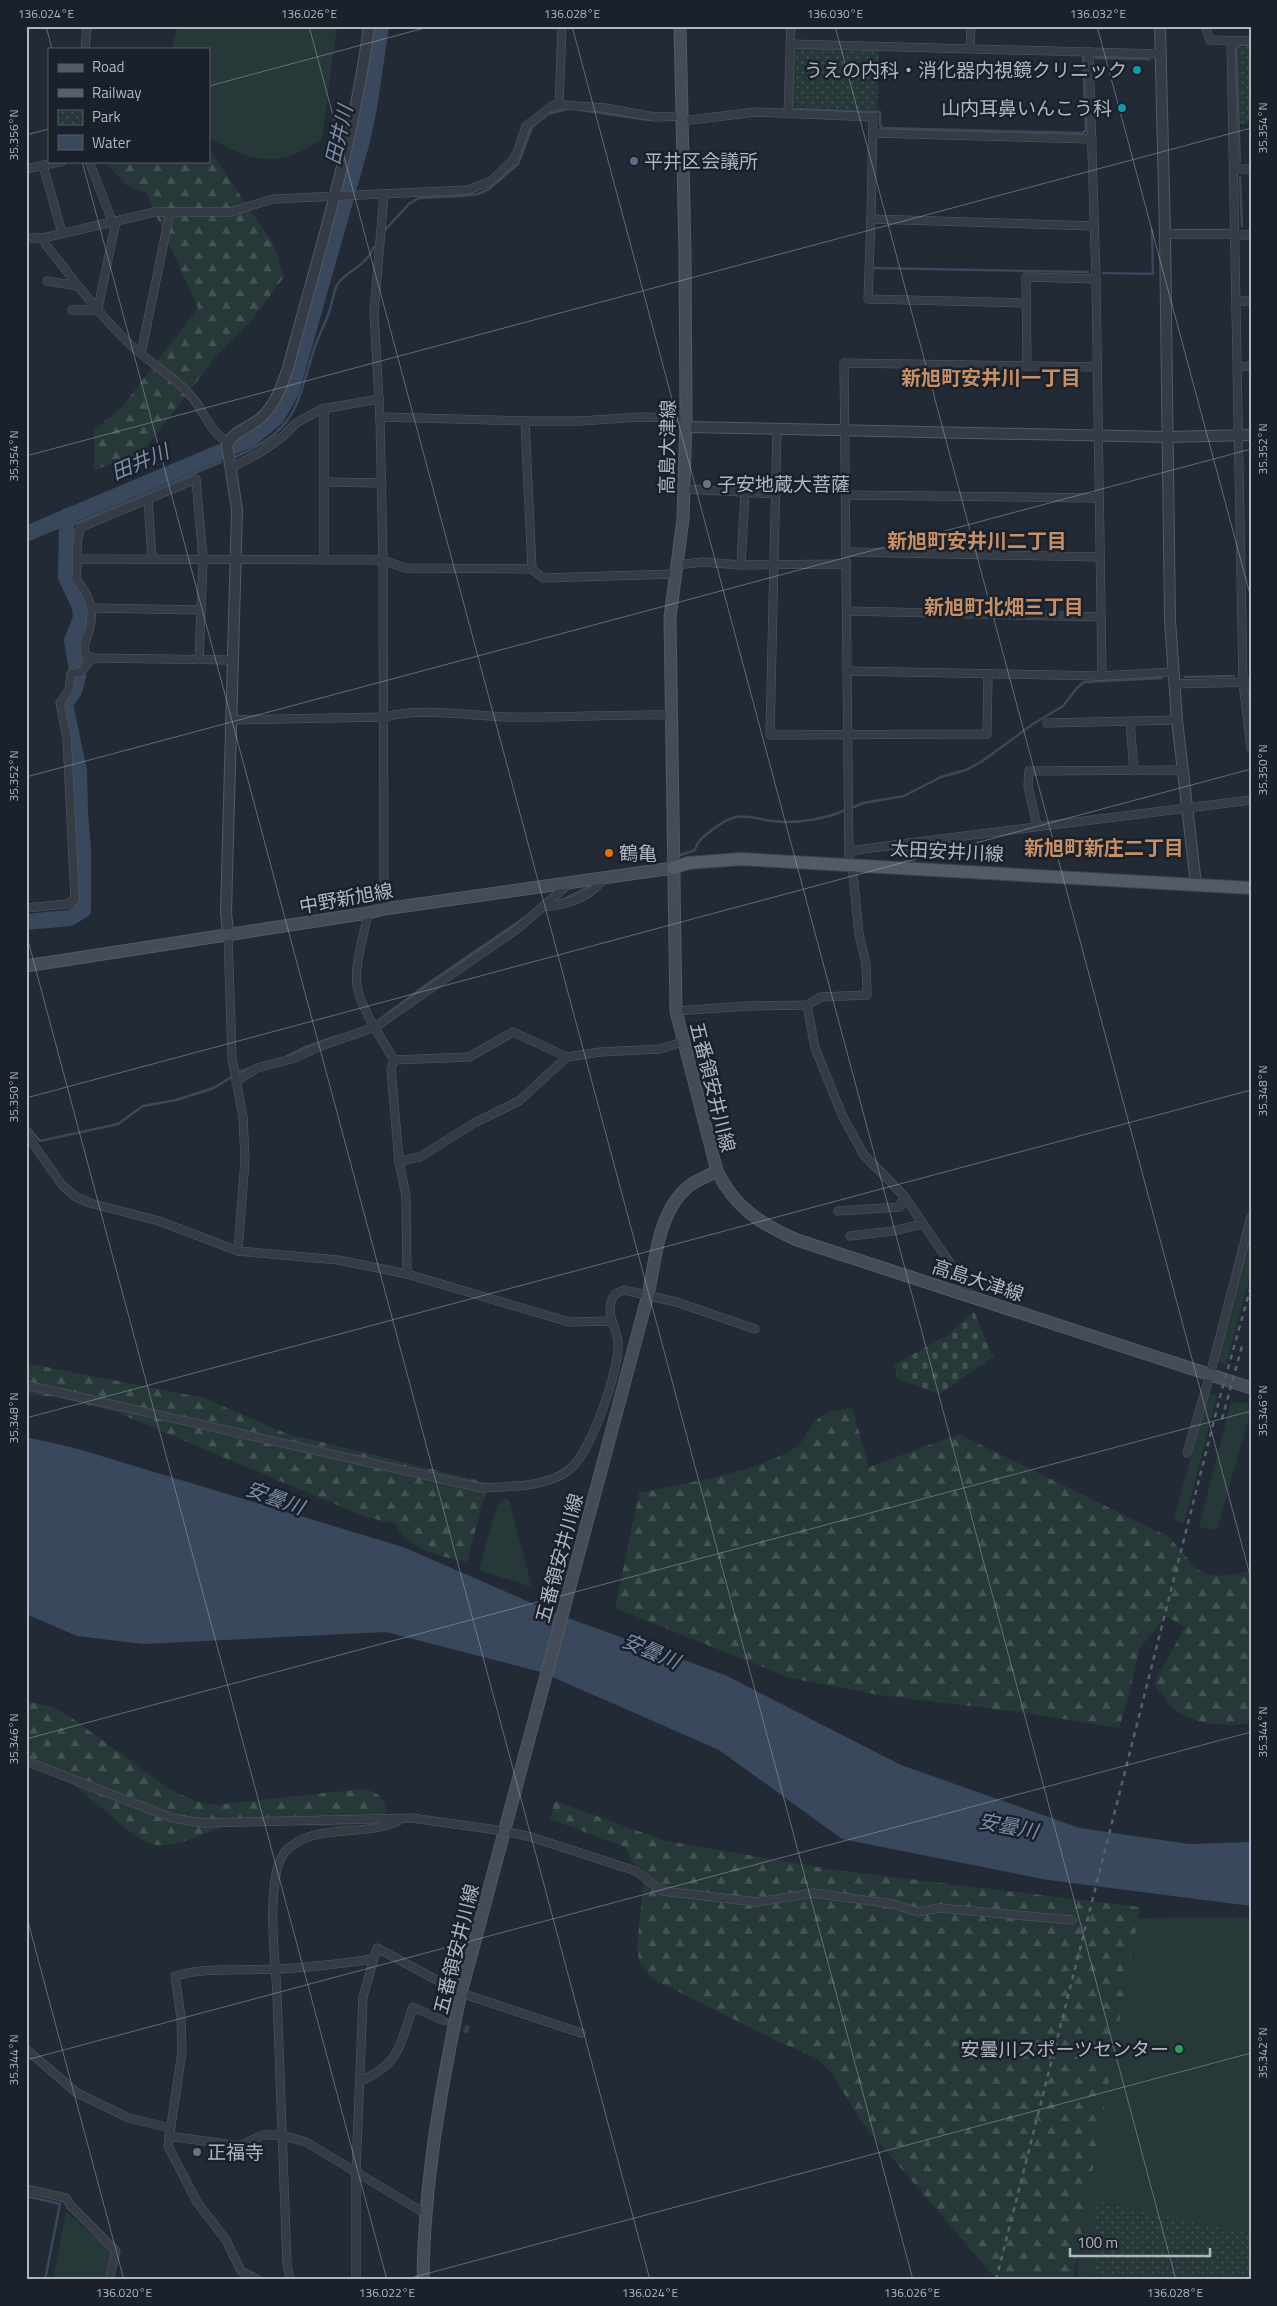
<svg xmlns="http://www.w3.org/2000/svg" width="1277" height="2306" font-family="'Titillium Web','Noto Sans JP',sans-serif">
	<defs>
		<pattern id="forest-firs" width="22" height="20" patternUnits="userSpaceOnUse" patternTransform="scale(1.25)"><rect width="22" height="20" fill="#273838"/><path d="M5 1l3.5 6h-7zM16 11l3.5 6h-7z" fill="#445353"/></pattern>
		<pattern id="cemetery-stones" width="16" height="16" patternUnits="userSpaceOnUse" patternTransform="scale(1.25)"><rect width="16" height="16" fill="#273838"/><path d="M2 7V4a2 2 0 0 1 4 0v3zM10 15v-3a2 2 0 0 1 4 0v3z" fill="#445353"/></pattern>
		<pattern id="park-dots" width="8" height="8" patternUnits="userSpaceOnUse" patternTransform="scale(1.25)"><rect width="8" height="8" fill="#273838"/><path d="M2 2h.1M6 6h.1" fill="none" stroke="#445353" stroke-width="1.8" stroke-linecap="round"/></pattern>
	</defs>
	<rect width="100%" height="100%" fill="#222a35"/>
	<g fill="#273838">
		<path d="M178 26H337L322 139C311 145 296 156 283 158 256 163 231 151 209 137V49H171Z"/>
		<path d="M1251 1230V1273L1226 1365 1217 1360Z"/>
		<path d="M1208 1393 1217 1396 1184 1524 1174 1519Z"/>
		<path d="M1231 1402 1251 1404V1410L1217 1530 1199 1527Z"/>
		<path d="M505 1498 509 1500 532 1587 479 1570 497 1505Z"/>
		<path d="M1251 1917V2280H1077L1080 2180 1135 1918Z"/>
		<path d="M66 2211 111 2252 104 2280H53Z"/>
	</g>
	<g fill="url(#forest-firs)">
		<path d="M209 149 274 245 284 277 251 321 218 354 141 454 94 470V430L122 407 198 308 146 193 126 185 104 161H209Z"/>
		<path d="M26 1363 204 1398 285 1433 488 1483 467 1562C442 1557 407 1549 395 1524L363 1516 116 1412 55 1397 26 1395Z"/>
		<path d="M852 1407 869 1467 959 1434 1169 1537C1203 1574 1197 1582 1251 1571V1723C1226 1727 1194 1725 1174 1709 1166 1702 1160 1691 1154 1683L1185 1627 1166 1616 1139 1649 1129 1696 1119 1728 1026 1713 879 1695 790 1678 615 1608 639 1493C686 1483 751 1473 792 1450 807 1441 810 1421 825 1414 833 1410 843 1409 852 1407Z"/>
		<path d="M26 1701 53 1707 76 1721 171 1790 196 1801 216 1805 362 1789C378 1792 389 1798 385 1817 356 1834 288 1822 253 1825 244 1825 234 1826 226 1827 204 1832 178 1848 156 1845 148 1844 141 1839 135 1836L61 1774 26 1760Z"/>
		<path d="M555 1801 666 1841 836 1870 1140 1907 1073 2280H997L862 2123 833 2075 816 2058 781 2043 653 1979 640 1965 637 1947 644 1877 641 1868 633 1863 625 1847 550 1819Z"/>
	</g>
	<path fill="url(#cemetery-stones)" d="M974 1311 993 1357 940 1394 898 1379 894 1365 946 1336Z"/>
	<g fill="url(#park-dots)">
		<path d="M1241 47H1251V124H1240L1237 50Z"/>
		<path d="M798 48 879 50 877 110 792 107 794 51Z"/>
		<path d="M1097 2201 1251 2234V2280H1093Z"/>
	</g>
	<path fill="#39485d" d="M26 1437 75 1448 403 1547 557 1614 725 1675 901 1765 1080 1828 1189 1844 1251 1842V1906L1048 1880 842 1839 719 1750 541 1672 386 1632 143 1644 77 1636 26 1614Z"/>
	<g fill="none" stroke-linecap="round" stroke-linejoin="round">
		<g stroke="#39485d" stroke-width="2.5">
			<path d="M1096 58 1149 59"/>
			<path d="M795 109 880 112V125L882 128 1083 133 1086 130 1083 57"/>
			<path d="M580 110 649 120"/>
			<path d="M667 120H676"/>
			<path d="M1240 162 1236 49 1240 45H1251"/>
			<path d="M1240 177 1242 226"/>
			<path d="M1175 230H1232"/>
			<path d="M384 231 409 204 419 198 462 196 478 194 489 189 518 164 532 127 548 114 567 109"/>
			<path d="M874 268 1088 272"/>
			<path d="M1103 273 1153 274 1152 230"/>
			<path d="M235 457C298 430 296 406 315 346 319 336 324 325 328 315 332 305 333 294 337 285 346 270 363 270 374 247"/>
			<path d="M67 527 221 462"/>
			<path d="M1185 677 1234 676"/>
			<path d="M851 808 863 803 904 796 941 777 966 770 981 762 1033 724 1063 706 1077 688 1084 682 1162 678"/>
			<path d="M681 855 695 850C698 840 703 837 712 830 744 805 751 822 785 822 806 822 827 818 846 810"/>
			<path d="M560 901 592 885"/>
			<path d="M379 1020 423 987 524 918"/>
			<path d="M287 1056 306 1047 337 1036"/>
			<path d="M237 1073 253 1067"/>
			<path d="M26 1125 40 1141 118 1124 143 1106 176 1100 214 1088 233 1076"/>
			<path d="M26 2196 60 2204 45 2280"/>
		</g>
		<g stroke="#39485d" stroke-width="16">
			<path d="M26 534 249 440 276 418 291 392 362 141 369 108 381 26"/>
			<path d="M26 922 70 918 83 910V849L80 812 79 771 65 704 74 691 78 677 72 641 81 618 80 607 66 577 67 516"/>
		</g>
		<path stroke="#373f4a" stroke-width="8" stroke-dasharray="8 4" stroke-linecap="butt" d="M442 2020 469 2030"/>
		<g stroke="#535a63" stroke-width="9">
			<g id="minor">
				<path d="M1205 26 1210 40 1251 41"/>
				<path d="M1231 41 1243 682 1251 748"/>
				<path d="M790 44 1160 54"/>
				<path d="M970 48 971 26"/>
				<path d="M85 49 87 26"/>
				<path d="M559 106 562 26"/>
				<path d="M788 114 791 26"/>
				<path d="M682 121 756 112 873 117 871 219 1094 226"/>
				<path d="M873 133 1092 139"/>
				<path d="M89 161 112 221"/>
				<path d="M43 165 62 233"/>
				<path d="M26 169 63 161"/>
				<path d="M1235 169H1251"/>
				<path d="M384 194 374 313 380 417 383 560 384 909"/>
				<path d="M871 219 868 299 1026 303"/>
				<path d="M1165 234H1236"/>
				<path d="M1236 235H1251"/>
				<path d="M26 238H43L155 212H230L273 199 468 190 491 181 511 162 517 153 526 126 552 106 563 105 605 108 655 117 682 116"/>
				<path d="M43 238 46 245C74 280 101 318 134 348 152 364 176 378 192 397 205 412 210 433 228 442"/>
				<path d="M47 281 78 286"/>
				<path d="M1237 301H1251"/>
				<path d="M72 310H93L98 308 116 221"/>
				<path d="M141 354 170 212"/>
				<path d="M1027 366 1026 277 1096 279"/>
				<path d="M1238 367 1251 366"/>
				<path d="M324 408V560"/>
				<path d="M380 417 525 421H580L641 417 686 418"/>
				<path d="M525 421 532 569"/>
				<path d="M777 429 770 735 987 734 988 674"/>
				<path d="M231 468 261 452 282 437 296 423 322 409 379 399"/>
				<path d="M324 482 382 483"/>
				<path d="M684 489 776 494"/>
				<path d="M846 495 1099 498"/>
				<path d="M148 499 152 559"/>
				<path d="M847 552 1100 557"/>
				<path d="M78 559 383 560 405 568 532 569 543 578 676 574"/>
				<path d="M677 565 702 562 741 565 847 564"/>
				<path d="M741 565 745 492"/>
				<path d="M93 608 201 610"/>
				<path d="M847 611 1101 617"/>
				<path d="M199 660 203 559 196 479 81 527C74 544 79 561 76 579 90 596 95 610 89 631 86 640 83 645 85 654L92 658 232 660"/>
				<path d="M847 671 1102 676 1096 279 1089 52"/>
				<path d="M1102 676 1172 672"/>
				<path d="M1174 684 1251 682"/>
				<path d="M231 720 385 717C422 707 468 716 507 717 561 718 616 714 670 715"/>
				<path d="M1130 722 1134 771"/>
				<path d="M1047 723 1177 720"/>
				<path d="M1037 826 1028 786 1029 771 1182 770"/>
				<path d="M849 851 909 843"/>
				<path d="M849 864 844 363 1097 367"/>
				<path d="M910 868 909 843 1251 800"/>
				<path d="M542 907C565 905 592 898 604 877"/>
				<path d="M26 908 67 904 75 900 67 739 60 703 69 690 71 674 81 672 92 658"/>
				<path d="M368 913C364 936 354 963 357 986 360 1007 383 1041 394 1060L391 1069 399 1161 406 1196 407 1274"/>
				<path d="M228 934 232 1058 243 1117 245 1160 238 1251"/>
				<path d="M807 1005 815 1048 843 1117 864 1155 904 1196 959 1276 970 1296"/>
				<path d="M676 1011 748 1006 807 1005 821 997 867 995 866 964 859 934 852 864"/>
				<path d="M394 1060 469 1057 513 1032 567 1057"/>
				<path d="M236 1081 257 1068 295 1058 321 1046 375 1027 517 929 570 883"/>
				<path d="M26 1134 63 1186 76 1197 90 1203 159 1221 238 1251 338 1260 407 1274 569 1322 612 1321"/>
				<path d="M399 1161 420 1157 474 1123 519 1101 567 1057 600 1052 660 1049 682 1042"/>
				<path d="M838 1211 900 1207 904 1196"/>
				<path d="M850 1236 893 1231 923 1224"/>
				<path d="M26 1385 482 1488C510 1486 547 1488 570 1469 591 1452 620 1369 618 1342 617 1329 607 1316 611 1302 613 1294 618 1292 624 1290L676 1302 755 1329"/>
				<path d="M1187 1453 1210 1375 1251 1217"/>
				<path d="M26 1761 172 1818 203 1823 412 1818 504 1831 531 1837 636 1871 662 1891 757 1902 813 1893 893 1904 918 1912 939 1908 1072 1920"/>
				<path d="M26 2049 77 2093 129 2118 170 2128"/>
				<path d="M360 2081C400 2065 400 2044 413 2007L442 2020"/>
				<path d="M169 2136 239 2146 263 2135H281L306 2142 426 2214"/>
				<path d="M26 2189 66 2198 71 2206 116 2251 109 2280"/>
				<path d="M258 2280 241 2271 226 2240 197 2202 168 2146 182 2052 181 2017 175 1976C206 1967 241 1971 273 1969 307 1968 339 1964 372 1959"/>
				<path d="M290 2280 287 2264C283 2175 281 2085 277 1995 275 1956 269 1914 276 1874 277 1868 281 1858 284 1853 311 1821 364 1838 398 1821"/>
				<path d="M356 2280V2171L363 1997 377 1948 461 1993 581 2033"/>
			</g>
		</g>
		<g stroke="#535a63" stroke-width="12">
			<g id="tertiary">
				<path d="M1160 26 1165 234 1170 620 1177 720 1196 884"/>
				<path d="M686 427 1168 437 1251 435"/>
				<path d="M228 934 226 912 237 510 227 445C233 430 253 427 263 416 276 403 282 385 288 368 318 255 354 143 369 26"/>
			</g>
		</g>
		<g stroke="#535a63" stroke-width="13">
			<g id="secondary">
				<path d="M680 26 685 254 686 418 683 519 670 617 676 1011 717 1171C735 1208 761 1224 797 1240L1251 1388"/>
				<path d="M26 966 368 913 384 909 673 868"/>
				<path d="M423 2280C424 2183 441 2087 461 1993L648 1295C656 1258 658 1211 689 1186 697 1180 708 1176 717 1171"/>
			</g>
		</g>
		<g stroke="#3f454f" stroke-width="14">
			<path id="primary" d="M673 868 688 863 741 859 1251 888"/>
		</g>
		<use href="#minor" stroke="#353c45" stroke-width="8"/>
		<use href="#tertiary" stroke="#353c45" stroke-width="10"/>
		<use href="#secondary" stroke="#444c58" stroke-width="11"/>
		<use href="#primary" stroke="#535b65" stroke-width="12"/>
		<g stroke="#58606c" stroke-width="2.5" stroke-dasharray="5 5" stroke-linecap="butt">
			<path d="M1222 1419 1242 1346"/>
			<path d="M996 2280 1220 1397 1251 1286"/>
		</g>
	</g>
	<path fill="none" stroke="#b0b7c2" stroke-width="1" stroke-opacity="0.45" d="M46 26 52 49M309 26 913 2280M572 26 1176 2280M835 26 1251 1579M1097 26 1251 598M209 86 432 26M26 135 49 129M82 161 650 2280M26 456 1251 128M26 777 1251 449M26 933 387 2280M26 1098 1251 769M26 1418 1251 1090M26 1739 1251 1411M26 1914 124 2280M26 2060 1251 1732M403 2280 1251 2053"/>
	<g fill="#0f9aa8" stroke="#1b212a" stroke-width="2">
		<circle cx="1137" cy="70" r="5"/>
		<circle cx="1122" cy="108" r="5"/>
	</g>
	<circle fill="#5c6f8a" stroke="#1b212a" stroke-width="2" cx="634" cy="161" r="5"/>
	<g fill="#6b7280" stroke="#1b212a" stroke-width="2">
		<circle cx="707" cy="484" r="5"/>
		<circle cx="197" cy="2152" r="5"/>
	</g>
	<circle fill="#e8710a" stroke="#1b212a" stroke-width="2" cx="609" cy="853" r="5"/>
	<circle fill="#2e9e5b" stroke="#1b212a" stroke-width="2" cx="1179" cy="2049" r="5"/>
	<g text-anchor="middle" stroke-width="5" stroke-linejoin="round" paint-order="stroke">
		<g font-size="19" fill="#b0b7c2" stroke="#1b212a" text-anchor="start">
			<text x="1127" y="77" text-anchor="end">うえの内科・消化器内視鏡クリニック</text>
			<text x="1112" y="115" text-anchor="end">山内耳鼻いんこう科</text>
			<text x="644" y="168">平井区会議所</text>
			<text x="717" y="491">子安地蔵大菩薩</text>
			<text x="619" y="860">鶴亀</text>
			<text x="1169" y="2056" text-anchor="end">安曇川スポーツセンター</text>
			<text x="207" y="2159">正福寺</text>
		</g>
		<g font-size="19" fill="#b0b7c2" stroke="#1b212a">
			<text transform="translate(667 447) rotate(-89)" y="7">高島大津線</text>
			<text transform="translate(947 851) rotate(3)" y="7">太田安井川線</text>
			<text transform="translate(346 898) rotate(-10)" y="7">中野新旭線</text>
			<text transform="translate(713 1087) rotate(76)" y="7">五番領安井川線</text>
			<text transform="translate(978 1280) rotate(18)" y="7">高島大津線</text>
			<text transform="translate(559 1558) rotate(-75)" y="7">五番領安井川線</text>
			<text transform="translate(456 1949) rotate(-76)" y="7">五番領安井川線</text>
		</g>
		<g font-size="20" font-style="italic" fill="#7b8ea8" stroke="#1b212a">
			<text transform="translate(339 135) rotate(-77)" y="7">田井川</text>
			<text transform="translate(140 462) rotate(-23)" y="7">田井川</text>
			<text transform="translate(275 1498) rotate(20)" y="7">安曇川</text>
			<text transform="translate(651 1651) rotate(23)" y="7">安曇川</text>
			<text transform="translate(1008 1826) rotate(11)" y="7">安曇川</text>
		</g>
		<g font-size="20" font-weight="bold" fill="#c68f66" stroke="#1b212a">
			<text x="991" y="385">新旭町安井川一丁目</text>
			<text x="977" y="548">新旭町安井川二丁目</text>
			<text x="1004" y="614">新旭町北畑三丁目</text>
			<text x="1104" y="855">新旭町新庄二丁目</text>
		</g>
	</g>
	<rect width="1277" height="2306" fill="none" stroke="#1b212a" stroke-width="55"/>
	<rect x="48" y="48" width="162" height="115" fill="#1b212a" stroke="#575d67"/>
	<rect x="58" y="64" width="25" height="8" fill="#535b65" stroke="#575d67"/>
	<text x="92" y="72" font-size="15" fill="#b0b7c2">Road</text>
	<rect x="58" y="89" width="25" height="8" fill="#58606c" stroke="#575d67"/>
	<text x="92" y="98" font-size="15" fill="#b0b7c2">Railway</text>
	<rect x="58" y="110" width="25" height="15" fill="url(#park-dots)" stroke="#575d67"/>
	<text x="92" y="122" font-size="15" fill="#b0b7c2">Park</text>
	<rect x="58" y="135" width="25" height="15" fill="#39485d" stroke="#575d67"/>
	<text x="92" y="148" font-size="15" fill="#b0b7c2">Water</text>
	<path d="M1070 2248v8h140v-8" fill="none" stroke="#b0b7c2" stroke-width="2.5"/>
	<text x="1077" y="2248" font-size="15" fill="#b0b7c2" stroke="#1b212a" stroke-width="4" paint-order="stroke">100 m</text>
	<rect x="28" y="28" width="1222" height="2250" fill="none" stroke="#b0b7c2" stroke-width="2"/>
	<g font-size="12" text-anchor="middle" fill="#b0b7c2">
		<text x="46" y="18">136.024°E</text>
		<text x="309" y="18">136.026°E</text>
		<text x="572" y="18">136.028°E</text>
		<text x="835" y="18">136.030°E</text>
		<text x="1098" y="18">136.032°E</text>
		<text transform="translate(1263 128) rotate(-90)" y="4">35.354°N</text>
		<text transform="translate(14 135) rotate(-90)" y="4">35.356°N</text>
		<text transform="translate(1263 449) rotate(-90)" y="4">35.352°N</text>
		<text transform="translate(14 456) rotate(-90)" y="4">35.354°N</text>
		<text transform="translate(1263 770) rotate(-90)" y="4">35.350°N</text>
		<text transform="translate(14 776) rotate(-90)" y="4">35.352°N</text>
		<text transform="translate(1263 1091) rotate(-90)" y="4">35.348°N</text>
		<text transform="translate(14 1097) rotate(-90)" y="4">35.350°N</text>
		<text transform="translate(1263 1411) rotate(-90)" y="4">35.346°N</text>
		<text transform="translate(14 1418) rotate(-90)" y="4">35.348°N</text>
		<text transform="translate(1263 1732) rotate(-90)" y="4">35.344°N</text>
		<text transform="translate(14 1739) rotate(-90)" y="4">35.346°N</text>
		<text transform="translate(1263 2053) rotate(-90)" y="4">35.342°N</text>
		<text transform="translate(14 2060) rotate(-90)" y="4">35.344°N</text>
		<text x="124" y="2297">136.020°E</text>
		<text x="387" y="2297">136.022°E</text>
		<text x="650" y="2297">136.024°E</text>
		<text x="912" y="2297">136.026°E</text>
		<text x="1175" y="2297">136.028°E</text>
	</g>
</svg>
